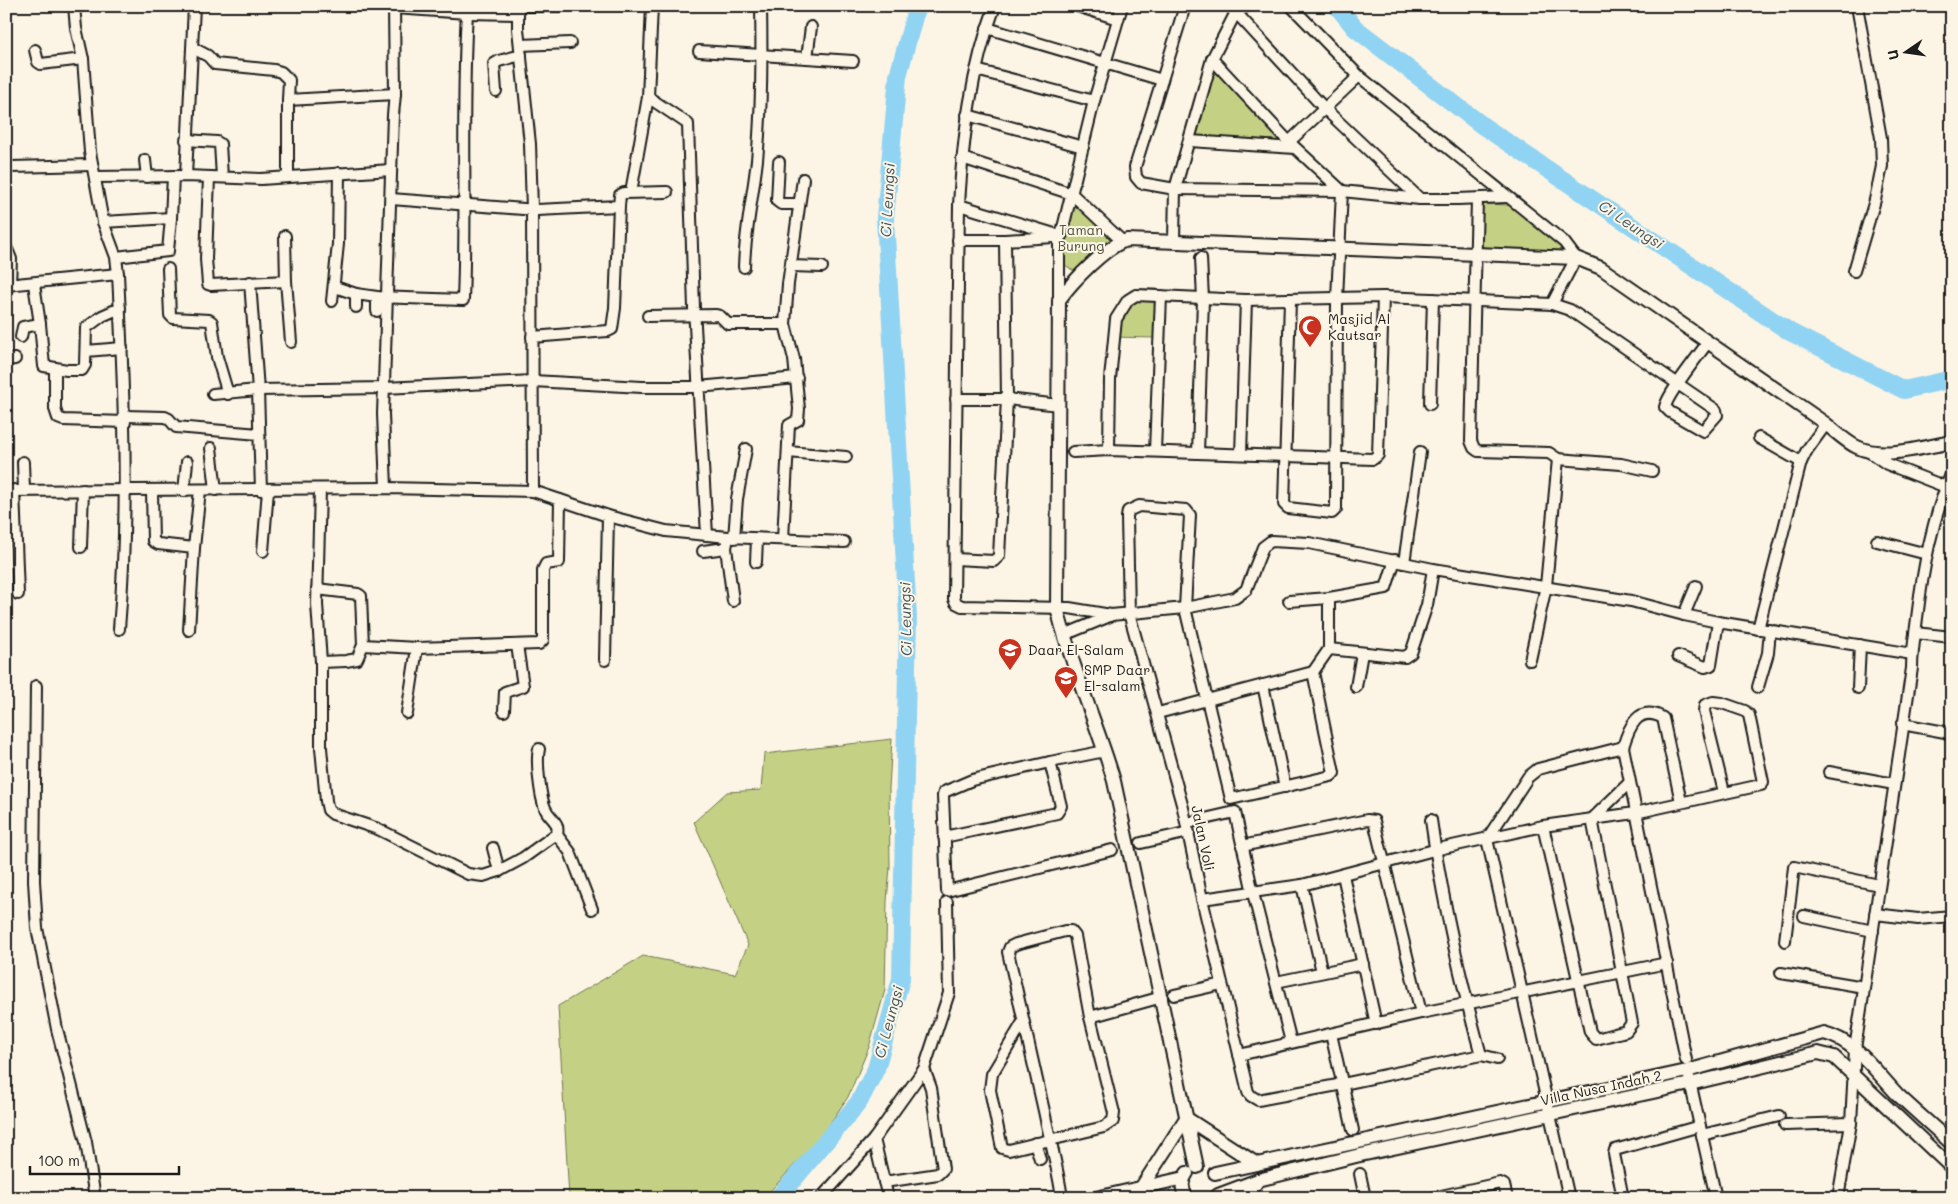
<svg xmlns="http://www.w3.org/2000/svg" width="1958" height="1204" font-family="Mali,sans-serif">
	<rect width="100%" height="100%" fill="#fcf5e5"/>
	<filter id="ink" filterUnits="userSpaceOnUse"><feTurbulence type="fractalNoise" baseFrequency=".02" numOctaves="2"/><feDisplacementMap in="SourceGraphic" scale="10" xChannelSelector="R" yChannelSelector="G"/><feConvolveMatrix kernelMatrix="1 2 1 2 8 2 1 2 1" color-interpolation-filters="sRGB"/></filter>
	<g filter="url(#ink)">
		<g fill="#c4d185" stroke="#707650">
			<path d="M1212 59 1295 148 1190 141Z"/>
			<path d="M1070 190 1113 238 1078 274 1055 258Z"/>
			<path d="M1477 203 1520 206 1564 242 1563 253 1475 252Z"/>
			<path d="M1134 289H1157L1156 338 1110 337V317Z"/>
			<path d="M892 739 889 788 890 867 887 901 885 990 869 1047 848 1097 822 1135 764 1198H569L558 1006 643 956 735 974 748 945 694 822 727 792 761 790 764 754Z"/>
		</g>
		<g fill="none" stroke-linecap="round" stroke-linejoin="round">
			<g stroke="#91d3f2" stroke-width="18">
				<path d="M1337 6 1355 28 1483 126 1790 332 1904 390 1952 379"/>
				<path d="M778 1198 859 1102 876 1069 901 979 908 617 885 218 898 76 917 6"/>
			</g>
			<g stroke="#1c1c1c" stroke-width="14">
				<g id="minor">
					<path d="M74 6 76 28 83 59 90 152 103 222 116 257 118 274C124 392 129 511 119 629"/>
					<path d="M518 6V29L530 144 532 209 533 491"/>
					<path d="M526 6H560"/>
					<path d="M652 6 648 97 688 124 694 308 707 535"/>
					<path d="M995 6C971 70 963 137 959 205L1061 236"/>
					<path d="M1077 6 1118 19"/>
					<path d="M1185 6 1135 167 1136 177 1141 183 1175 189 1342 191 1420 199H1458L1507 197"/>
					<path d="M1230 6 1324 108 1420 199"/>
					<path d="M1291 6 1359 76 1564 242 1576 258 1552 304"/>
					<path d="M394 8 467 13 517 14"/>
					<path d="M987 28 1162 80"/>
					<path d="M520 45 570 43"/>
					<path d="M193 48 208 56 215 64 274 70 281 72 289 80 288 100 395 94"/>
					<path d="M35 50 38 62 41 64 83 59"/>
					<path d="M699 51 853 61"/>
					<path d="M807 58 811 27"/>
					<path d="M1212 59 1289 142 1342 191 1337 299 1336 509 1332 513 1288 508 1284 504 1290 300"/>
					<path d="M976 70 1094 101"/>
					<path d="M496 91 494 64 499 61 521 55"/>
					<path d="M967 115 1083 147"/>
					<path d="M186 140 217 142 220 144 222 177"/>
					<path d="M1190 141 1295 148"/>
					<path d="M1289 142 1359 76"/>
					<path d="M962 158 1072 194 1122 241"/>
					<path d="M145 160 147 177"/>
					<path d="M779 162 777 201 781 204H799"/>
					<path d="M6 165 11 167 92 165"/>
					<path d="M186 176 194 6"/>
					<path d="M95 177 186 176 261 179 391 170"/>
					<path d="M209 177 206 259 208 284 211 285 286 281 285 236"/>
					<path d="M288 177V100"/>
					<path d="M631 192 648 97"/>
					<path d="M391 199 537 210 619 206 620 195 624 193 667 192"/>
					<path d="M1477 199 1471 441 1474 448 1478 451 1549 453 1558 459 1621 464 1652 471"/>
					<path d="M959 205 954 599 956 603 962 606 1069 608 1111 615 1185 608 1235 598 1246 590 1263 547 1271 541 1309 543 1433 569 1631 601 1684 615 1718 622 1912 654"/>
					<path d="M171 218 173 176"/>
					<path d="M103 222 171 218 168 251 116 257"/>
					<path d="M958 240H1005L1054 237"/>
					<path d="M1174 240 1175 189 1212 59 1235 14 1246 6"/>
					<path d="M6 247 11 259 10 285"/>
					<path d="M791 266 822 267"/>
					<path d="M744 267C745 231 753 196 757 160 762 109 762 58 761 6"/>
					<path d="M168 269 170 315 173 318 209 320 212 322 217 357 228 394"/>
					<path d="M1854 271 1875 200 1882 166 1881 138 1857 6"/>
					<path d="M286 281 291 342"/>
					<path d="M250 282 258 390 261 490"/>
					<path d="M6 285 118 274"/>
					<path d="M335 287 356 294"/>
					<path d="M377 297V311"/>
					<path d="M1059 300V236H1061L1094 101 1122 6"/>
					<path d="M332 301 338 244 339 173"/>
					<path d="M356 307V294L377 297 463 300C467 205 461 109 467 13"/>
					<path d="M648 316 716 315 720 316 728 324H785"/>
					<path d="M40 324 44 366 67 370H82L85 365 86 328 102 316 120 308"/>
					<path d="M21 337 23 327 40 324 34 284"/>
					<path d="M532 337 608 331 612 329 615 308 619 206"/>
					<path d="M86 351 122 348"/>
					<path d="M6 360 15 359"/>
					<path d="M55 368V409L58 418 63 420 125 422"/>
					<path d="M213 394 258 390 384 388 533 381 642 387H698L797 378"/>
					<path d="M956 399H1007L1059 405"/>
					<path d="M1430 404 1433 299"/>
					<path d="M125 416 165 417 169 419 176 427 259 434"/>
					<path d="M1759 438 1801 462"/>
					<path d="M211 448 216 490"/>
					<path d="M1109 450 1110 379 1116 319 1128 300 1136 295 1246 300 1383 297 1552 304 1570 310 1716 410 1717 415 1703 431 1670 412 1665 407C1668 393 1699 355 1708 342"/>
					<path d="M1155 451 1161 296"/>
					<path d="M1868 451 1887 464 1946 487"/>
					<path d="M788 452 846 457"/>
					<path d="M1073 452 1109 450 1373 459 1378 455 1383 297"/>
					<path d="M1198 453 1203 299 1201 258"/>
					<path d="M1241 454 1246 300"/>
					<path d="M23 462 24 490"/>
					<path d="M386 488 383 414 393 115 395 94 394 6"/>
					<path d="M320 489 317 604 321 662V748L326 801 328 810 333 814 378 829 468 874 483 876 499 871 493 848"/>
					<path d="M14 490 18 594"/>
					<path d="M6 491 386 488 533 491 608 516 666 531 728 537 844 542"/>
					<path d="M152 491 153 541 158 544 194 548"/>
					<path d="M184 491 187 462"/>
					<path d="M728 537 726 548 733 601"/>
					<path d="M734 538 737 499 746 449"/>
					<path d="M783 539 789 425 798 420 799 409 794 359 785 324 788 284 803 179"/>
					<path d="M1877 541 1927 554"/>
					<path d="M81 547 83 490"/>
					<path d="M263 551 268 490"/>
					<path d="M703 551 726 548"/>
					<path d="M955 559 994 561 999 556 1007 399 1005 240"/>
					<path d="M756 562 757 539"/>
					<path d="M1404 563 1420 452"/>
					<path d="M317 589 358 594 361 596 363 645 357 659 346 661 321 662"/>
					<path d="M1329 598V649"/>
					<path d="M1289 601 1329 598 1386 588 1395 560"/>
					<path d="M1684 615 1696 586"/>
					<path d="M1758 629 1801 462 1807 450 1826 424"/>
					<path d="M189 630 194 548 200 490"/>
					<path d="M1915 633 1952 637"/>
					<path d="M1064 635 1110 616"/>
					<path d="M363 645 417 648 539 644 543 640V570L546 564 559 562 560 500"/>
					<path d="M1678 656 1705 667 1711 665 1718 622"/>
					<path d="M605 660 608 516"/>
					<path d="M1530 660 1546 586 1558 459"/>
					<path d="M1313 672 1334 773 1331 776 1231 799 1185 608 1190 515 1186 510 1139 506 1128 511 1127 517 1129 613 1183 808 1202 899 1248 1092 1251 1096 1258 1100 1343 1084 1481 1055C1460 978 1442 899 1431 820"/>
					<path d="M1263 685 1285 787"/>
					<path d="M36 686 34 881 37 928 57 1029 86 1142 95 1198"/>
					<path d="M1356 687 1362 653"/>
					<path d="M1758 687 1768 653 1770 630"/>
					<path d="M1858 688 1860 645"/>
					<path d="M504 711 505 692 523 686 517 645"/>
					<path d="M407 713 417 648"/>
					<path d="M1158 713 1313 672 1329 649 1405 657 1411 653 1427 605 1433 569"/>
					<path d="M1902 724 1945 732 1952 736"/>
					<path d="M539 749C536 761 540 796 545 808 549 819 560 820 557 835"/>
					<path d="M1105 751 1050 762 972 780 944 792 943 796 947 891 1112 850"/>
					<path d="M1829 772 1894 784"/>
					<path d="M1681 802 1663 718C1638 704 1629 727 1623 747L1686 1060"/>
					<path d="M1187 823 1235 812 1253 893 1291 1042"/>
					<path d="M1543 826 1590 1032 1596 1039 1626 1031 1632 1023 1592 819 1629 783"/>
					<path d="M944 837 1057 813 1061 806 1050 762"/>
					<path d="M1141 843 1189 832"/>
					<path d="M1242 846 1367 820 1374 821 1421 1013"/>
					<path d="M499 871 523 858 555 835H557L570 852 592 909"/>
					<path d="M1343 875 1376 1024"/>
					<path d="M1302 885 1322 972"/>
					<path d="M1202 899 1302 885 1434 850 1543 826 1635 813 1761 785 1763 782 1749 715 1745 711 1722 703 1713 702 1705 705 1704 711 1724 792"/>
					<path d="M1875 914 1918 919 1952 916"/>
					<path d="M1804 916 1873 931"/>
					<path d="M1785 941 1794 867 1879 885"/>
					<path d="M1781 973 1864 987"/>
					<path d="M1276 982 1363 964"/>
					<path d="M1174 995 1222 984"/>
					<path d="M1090 1017 1162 997"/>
					<path d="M1023 1022 992 1074 990 1090 1002 1148 1009 1150 1104 1127 1113 1121 1114 1113 1090 1017 1075 936 1071 931H1065L1016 944 1010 947 1008 952C1020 1005 1032 1058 1044 1111 1050 1140 1058 1169 1062 1198"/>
					<path d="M1331 1034 1353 1130"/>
					<path d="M1239 1055 1421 1013 1667 963"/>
					<path d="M1481 1055 1497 1059"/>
					<path d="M1689 1077 1716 1198"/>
					<path d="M1785 1125 1851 1123"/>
					<path d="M1702 1135 1779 1116"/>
					<path d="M874 1139 888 1198"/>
					<path d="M1035 1143 1040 1159"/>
					<path d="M1360 1174 1365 1198"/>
					<path d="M884 1182 938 1174 943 1169 931 1088 924 1069"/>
					<path d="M821 1198 874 1139 924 1069 949 993 947 902"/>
					<path d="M1432 1198 1500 1183 1504 1185 1507 1198"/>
					<path d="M1569 1198 1487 839 1528 777 1538 769 1623 747"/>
					<path d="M1623 1198 1614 1154 1615 1150 1700 1126"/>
					<path d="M1838 1198 1851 1123 1855 1049 1912 668C1912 651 1915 635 1917 618 1923 568 1932 519 1952 472"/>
				</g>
			</g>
			<g stroke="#1c1c1c" stroke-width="16">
				<g id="tertiary">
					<path d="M1197 1167 1114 781C1097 723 1071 667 1057 608L1059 300C1072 282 1106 246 1127 240L1576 258 1601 268 1826 424C1835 431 1846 442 1857 447 1884 460 1923 447 1952 442"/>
					<path d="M1215 1173 1687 1071 1824 1033C1856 1041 1876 1072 1897 1094 1915 1111 1934 1127 1952 1144"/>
					<path d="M1141 1188 1186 1118 1257 1164"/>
					<path d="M1218 1195 1258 1180 1356 1156 1690 1084 1818 1053 1834 1057 1952 1168"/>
					<path d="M1096 1198 1184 1178"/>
					<path d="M1187 1198C1181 1189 1181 1181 1187 1173"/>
					<path d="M1246 1198 1258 1180"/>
				</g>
			</g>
			<use href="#minor" stroke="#fcf5e5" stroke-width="10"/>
			<use href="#tertiary" stroke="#fcf5e5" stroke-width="12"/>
		</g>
	</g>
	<defs>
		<g id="mosque-pin" transform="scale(1.25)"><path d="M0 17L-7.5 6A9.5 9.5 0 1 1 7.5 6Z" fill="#c8321e" stroke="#fcf5e5"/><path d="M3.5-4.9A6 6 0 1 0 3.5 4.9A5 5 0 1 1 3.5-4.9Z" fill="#fff"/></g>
		<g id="school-pin" transform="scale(1.25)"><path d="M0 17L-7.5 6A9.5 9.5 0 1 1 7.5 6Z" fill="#c8321e" stroke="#fcf5e5"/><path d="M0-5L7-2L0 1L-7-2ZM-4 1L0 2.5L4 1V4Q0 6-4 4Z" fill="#fff"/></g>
	</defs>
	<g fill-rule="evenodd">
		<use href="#mosque-pin" x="1310" y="327"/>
		<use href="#school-pin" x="1010" y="650"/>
		<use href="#school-pin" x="1066" y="678"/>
	</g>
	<g text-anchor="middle" stroke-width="4" stroke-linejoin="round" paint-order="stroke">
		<g font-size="14" fill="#4e523c" stroke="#fcf5e5">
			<text x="1081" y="235">Taman<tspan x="1081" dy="16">Burung</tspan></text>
		</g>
		<g font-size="14" fill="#1c1c1c" stroke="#fcf5e5" text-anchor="start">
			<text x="1328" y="324">Masjid Al<tspan x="1328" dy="16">Kautsar</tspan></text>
			<text x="1028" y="655">Daar El-Salam</text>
			<text x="1084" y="675">SMP Daar<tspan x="1084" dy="16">El-salam</tspan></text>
		</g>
		<g font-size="14" fill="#1c1c1c" stroke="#fcf5e5">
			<text transform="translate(1203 838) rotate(78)" y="5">Jalan Voli</text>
			<text transform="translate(1601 1088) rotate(-12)" y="5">Villa Nusa Indah 2</text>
		</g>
		<g font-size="15" font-style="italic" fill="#3f535c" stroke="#fcf5e5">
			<text transform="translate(888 200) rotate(-87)" y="5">Ci Leungsi</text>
			<text transform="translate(1631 225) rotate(34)" y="5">Ci Leungsi</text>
			<text transform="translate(906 619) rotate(-91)" y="5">Ci Leungsi</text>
			<text transform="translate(889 1022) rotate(-75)" y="5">Ci Leungsi</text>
		</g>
	</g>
	<rect width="1958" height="1204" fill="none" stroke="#fcf5e5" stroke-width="25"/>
	<rect x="12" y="12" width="1933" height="1179" fill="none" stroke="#1c1c1c" stroke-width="2" filter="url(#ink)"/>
	<g transform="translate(1906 52) rotate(257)" stroke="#fcf5e5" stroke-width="4" paint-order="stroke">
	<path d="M0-4L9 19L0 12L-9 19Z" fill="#1c1c1c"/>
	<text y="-8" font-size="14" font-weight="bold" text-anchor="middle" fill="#1c1c1c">U</text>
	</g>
	<path d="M30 1166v8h149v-8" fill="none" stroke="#1c1c1c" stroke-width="2.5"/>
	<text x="38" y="1166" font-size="15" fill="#1c1c1c" stroke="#fcf5e5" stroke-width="4" paint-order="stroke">100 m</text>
</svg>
